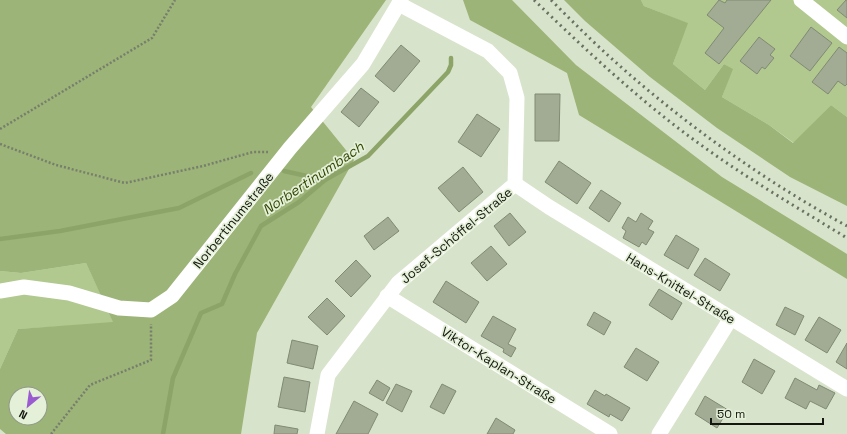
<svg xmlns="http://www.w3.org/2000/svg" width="847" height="434" font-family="'Space Grotesk',sans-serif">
	<rect width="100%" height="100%" fill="#d8e3cb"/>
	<g fill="#b1c98e">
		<path d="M641 0H847V117L831 105 794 143 769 125 722 97 732 69 724 64 705 90 673 64 687 23 644 6Z"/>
		<path d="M86 263 114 323 18 329 0 369V271L21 273Z"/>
	</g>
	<g fill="#9cb477" fill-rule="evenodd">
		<path d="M0 0H386L311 107 354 160 257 333 241 434H6L0 429V369L18 329 113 322 86 263 21 273 0 271ZM16 394H40V418H16Z"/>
		<path d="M463 0H512L576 65 722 177 847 254V279L579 115 567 73 470 20Z"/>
		<path d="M564 0H641L644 6 688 23 673 64 705 90 724 64 733 69 722 97 769 125 793 143 831 105 847 117V206L790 177 717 128 650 77 585 21Z"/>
	</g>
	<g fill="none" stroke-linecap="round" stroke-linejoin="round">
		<g stroke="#8da469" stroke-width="4.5">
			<path d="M284 171 325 180"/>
			<path d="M0 239 60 231 179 208 251 173"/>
			<path d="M163 434 173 378 201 313 222 304 235 274 261 226 299 202 325 180 368 156 448 72 451 65V58"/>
		</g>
	</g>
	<g fill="#a2ac95" stroke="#808a74">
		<path d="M719 0 725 3 727 0H771L719 64 705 53 724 28 707 15Z"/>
		<path d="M846 0H847V18L837 10Z"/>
		<path d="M811 27 832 43 810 71 790 56Z"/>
		<path d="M759 37 775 49 770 55 774 58 765 69 762 67 757 74 740 61Z"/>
		<path d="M401 45 420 61 394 92 375 76Z"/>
		<path d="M839 47 847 53V84L845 86 838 81 828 94 812 82Z"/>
		<path d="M361 88 379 102 359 127 341 112Z"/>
		<path d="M535 94H560L559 141H535Z"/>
		<path d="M477 114 500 129 481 157 458 142Z"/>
		<path d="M559 161 591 183 577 204 545 182Z"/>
		<path d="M463 167 483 192 459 212 438 188Z"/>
		<path d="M601 190 621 203 609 222 589 208Z"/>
		<path d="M510 213 526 232 509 246 494 226Z"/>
		<path d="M641 213 653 221 648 229 654 232 646 245 642 242 639 247 623 238 626 231 622 228 628 217 636 222Z"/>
		<path d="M388 217 399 231 374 250 364 236Z"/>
		<path d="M676 235 699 249 688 269 664 255Z"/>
		<path d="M491 246 507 264 487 281 471 263Z"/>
		<path d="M705 258 730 274 720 291 694 275Z"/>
		<path d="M356 260 371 276 351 297 335 281Z"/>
		<path d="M446 281 479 302 466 323 433 302Z"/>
		<path d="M659 289 682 303 672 320 649 305Z"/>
		<path d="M327 298 345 316 327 335 308 317Z"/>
		<path d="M785 307 804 316 795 335 776 325Z"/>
		<path d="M594 312 611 322 604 335 587 325Z"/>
		<path d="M493 316 516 329 508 344 516 348 511 357 503 352 504 349 481 336Z"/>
		<path d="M819 317 841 330 827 353 805 340Z"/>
		<path d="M292 340 318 346 313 369 287 363Z"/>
		<path d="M847 343V369L836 362Z"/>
		<path d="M636 348 659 362 647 381 624 367Z"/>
		<path d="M754 359 775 371 762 394 742 382Z"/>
		<path d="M284 377 310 382 305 412 278 407Z"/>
		<path d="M795 378 817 390 819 385 835 393 826 409 810 401 806 409 785 398Z"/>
		<path d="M377 380 390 388 383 401 369 393Z"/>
		<path d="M396 384 412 391 402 412 386 403Z"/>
		<path d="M442 384 456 391 444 414 430 407Z"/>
		<path d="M595 390 605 396 606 394 630 408 622 421 610 414 609 417 587 404Z"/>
		<path d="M705 396 728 410 717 428 695 414Z"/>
		<path d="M354 401 378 414 368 434H336Z"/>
		<path d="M496 418 515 430 513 434H487Z"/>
		<path d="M275 425 298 429 297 434H274Z"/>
	</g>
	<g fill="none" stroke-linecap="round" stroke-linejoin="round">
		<g stroke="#777e6e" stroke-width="2.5" stroke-dasharray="2 2" stroke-linecap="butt">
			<path d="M0 129 152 38 175 0"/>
			<path d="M0 144 56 165 125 183 203 166 253 152H268"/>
			<path d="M51 434 90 385 151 360V324"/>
		</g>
		<g stroke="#fff" stroke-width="15">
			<path d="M801 0 847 37"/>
			<path d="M515 184 549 207 847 389"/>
			<path d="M0 291 24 287 69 293 119 308 151 310 172 296 290 148 363 64 401 0"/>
			<path d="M387 296 610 434"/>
			<path d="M317 434 328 375 398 283 515 184 517 98 510 73 488 51 399 4"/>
			<path d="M659 434 731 318"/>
		</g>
		<g stroke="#697061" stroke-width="3" stroke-dasharray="2 4" stroke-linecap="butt">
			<path d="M534 0C587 51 641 102 701 145 748 179 798 208 847 238"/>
			<path d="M551 0C567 16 582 31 599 47 672 115 759 178 847 226"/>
		</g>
	</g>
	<g text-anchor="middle" stroke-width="3.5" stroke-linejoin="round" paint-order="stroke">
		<g font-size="13" fill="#14170f" stroke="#e5f0d8">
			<text transform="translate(233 220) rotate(-51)" y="5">Norbertinumstraße</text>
			<text transform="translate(456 235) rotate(-40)" y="5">Josef-Schöffel-Straße</text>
			<text transform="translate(681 288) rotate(31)" y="5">Hans-Knittel-Straße</text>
			<text transform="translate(499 365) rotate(32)" y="5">Viktor-Kaplan-Straße</text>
		</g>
		<g font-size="14" font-style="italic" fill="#314600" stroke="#e5f0d8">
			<text transform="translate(313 178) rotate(-34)" y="5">Norbertinumbach</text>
		</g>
	</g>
	<g transform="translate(28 406) rotate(209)"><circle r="19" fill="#e5f0d8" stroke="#919988"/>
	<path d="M0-3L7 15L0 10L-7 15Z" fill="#9a5bd1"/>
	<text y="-6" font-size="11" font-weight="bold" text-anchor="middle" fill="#14170f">N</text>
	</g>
	<path d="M711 418v6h112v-6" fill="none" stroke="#14170f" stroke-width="2"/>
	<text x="717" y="418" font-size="12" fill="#14170f" stroke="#e5f0d8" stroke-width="3" paint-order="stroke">50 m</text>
</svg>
